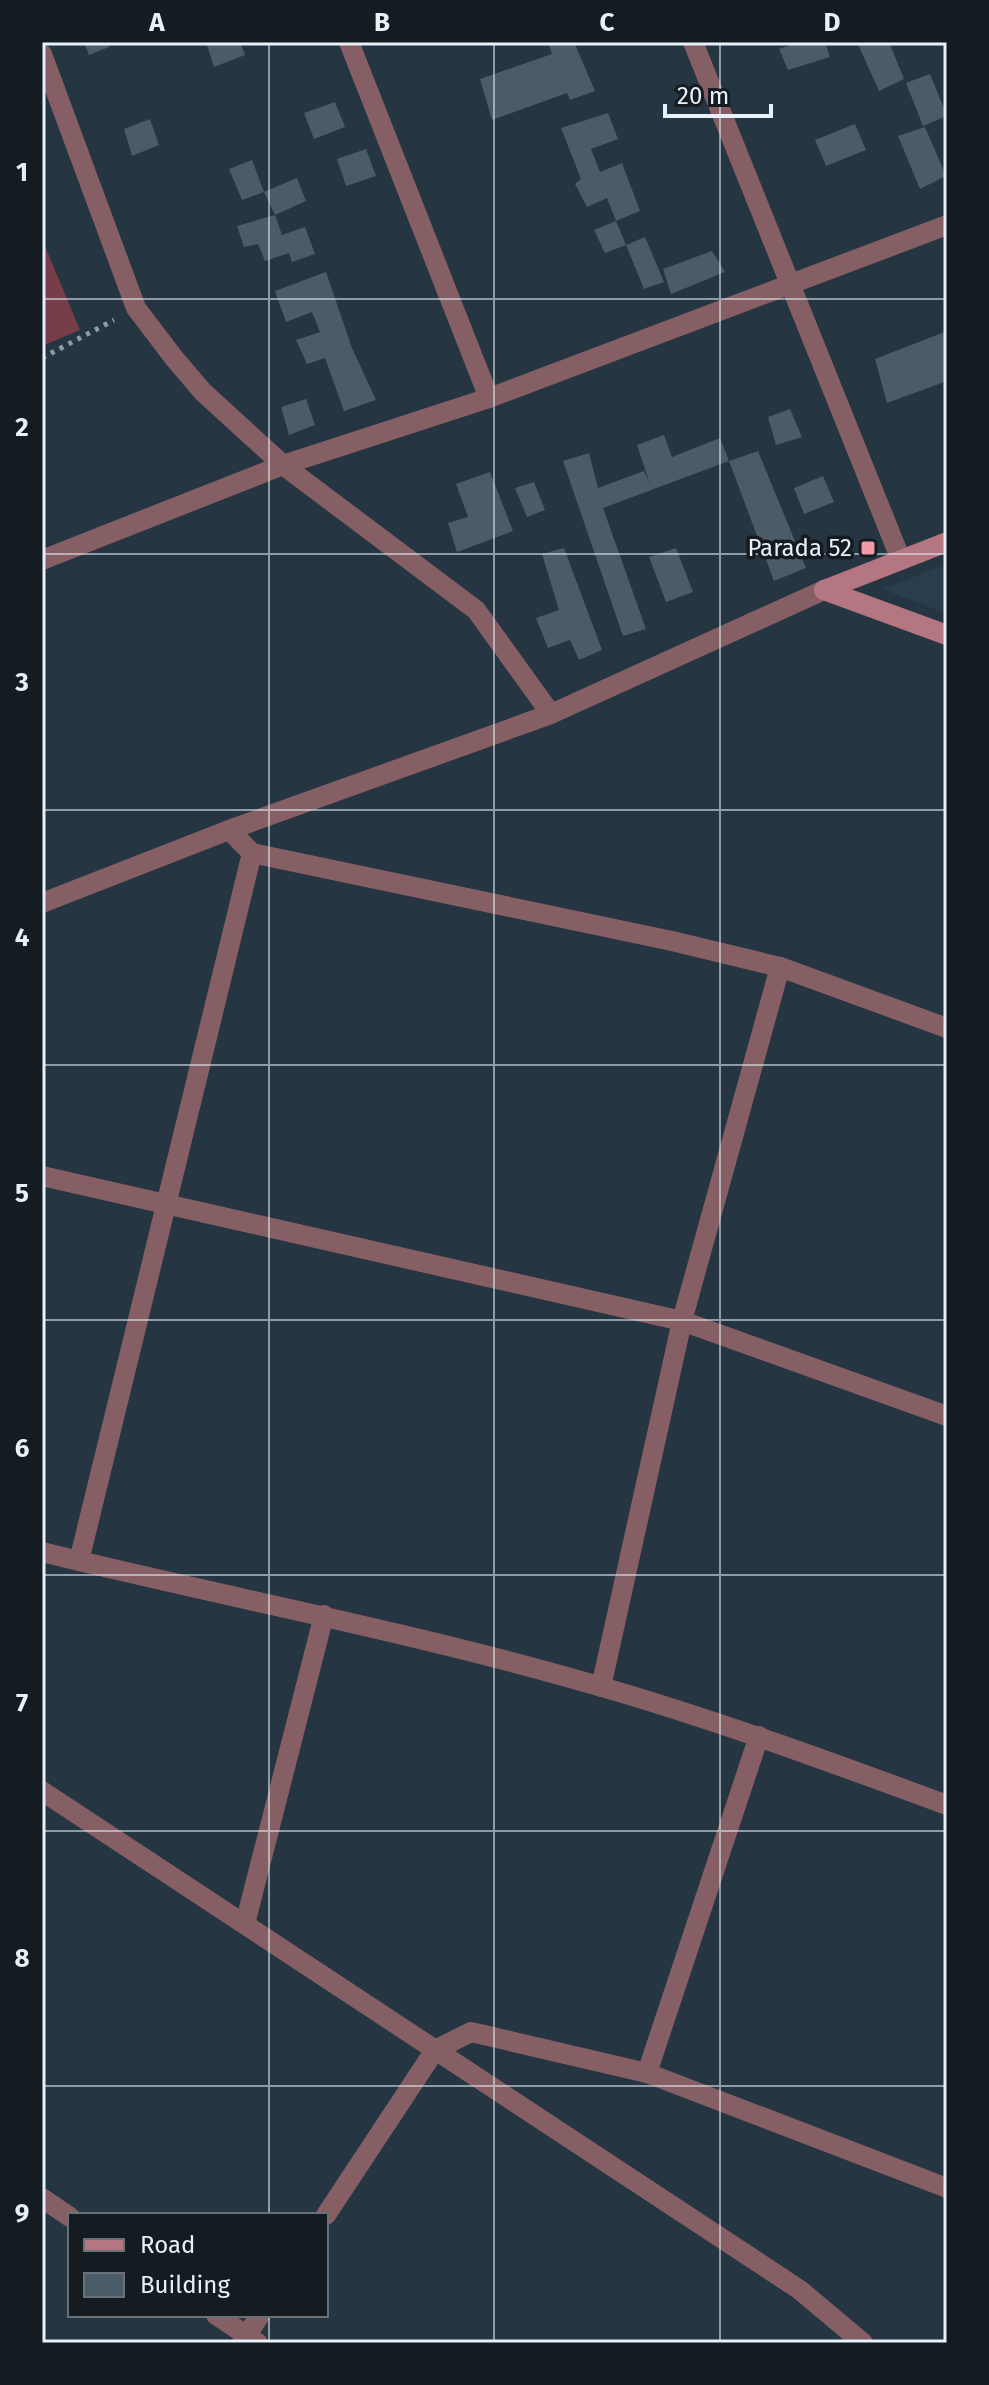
<svg xmlns="http://www.w3.org/2000/svg" width="989" height="2385" font-family="'Fira Sans',sans-serif">
	<rect width="100%" height="100%" fill="#253541"/>
	<path fill="#283e4f" d="M947 564V614L882 589Z"/>
	<path fill="#773d48" d="M42 239 80 330 42 346Z"/>
	<g fill="#4b5c69">
		<path d="M84 42H108L109 47 89 55Z"/>
		<path d="M206 42H240L245 55 214 67Z"/>
		<path d="M548 42H574L595 91 570 100 567 93 492 120 480 79 552 54Z"/>
		<path d="M799 42H825L830 57 788 70 779 49Z"/>
		<path d="M857 42H889L904 79 879 91Z"/>
		<path d="M930 74 947 116 923 126 906 83Z"/>
		<path d="M335 102 345 127 314 139 304 113Z"/>
		<path d="M608 113 618 139 591 149 600 172 622 163 640 211 616 221 607 198 587 207 575 184 581 179 561 128Z"/>
		<path d="M150 119 159 145 132 156 124 129Z"/>
		<path d="M855 124 866 150 826 166 815 140Z"/>
		<path d="M925 127 946 176 920 189 898 136Z"/>
		<path d="M366 149 376 176 346 186 337 159Z"/>
		<path d="M252 160 264 192 242 200 229 169Z"/>
		<path d="M297 178 306 201 275 215 282 235 305 227 315 254 292 262 289 253 265 261 258 244 244 247 237 226 275 215 264 192Z"/>
		<path d="M616 221 626 245 605 253 594 230Z"/>
		<path d="M645 237 664 282 644 289 626 245Z"/>
		<path d="M712 251 725 272 671 294 663 269Z"/>
		<path d="M326 272 352 348 376 400 344 411 325 358 307 364 296 340 320 332 312 312 286 322 275 291Z"/>
		<path d="M947 331V381L887 403 875 359Z"/>
		<path d="M306 399 315 425 289 435 281 407Z"/>
		<path d="M790 409 802 437 776 445 768 417Z"/>
		<path d="M664 435 672 457 720 438 729 461 758 451 806 568 774 581 729 461 603 508 646 629 623 636 563 461 589 453 598 488 644 471 650 484 637 445Z"/>
		<path d="M490 472 513 531 457 552 448 523 468 517 456 484Z"/>
		<path d="M823 476 834 502 804 514 794 488Z"/>
		<path d="M534 482 545 510 527 517 515 488Z"/>
		<path d="M564 548 602 650 579 660 570 640 548 648 536 618 559 610 542 554Z"/>
		<path d="M676 548 693 592 666 602 649 557Z"/>
	</g>
	<g fill="none" stroke-linecap="round" stroke-linejoin="round">
		<path stroke="#8f9ca5" stroke-width="5" stroke-dasharray="4 6" stroke-linecap="butt" d="M42 358 114 320"/>
		<g stroke="#865f65" stroke-width="20">
			<path d="M349 42 489 398"/>
			<path d="M693 42 901 560"/>
			<path d="M42 54 136 308 174 358 203 392 283 465 476 610 551 714"/>
			<path d="M42 560 283 465 489 398 947 225"/>
			<path d="M229 830 252 853 672 941 780 967 947 1028"/>
			<path d="M42 903 229 830 551 714 824 590"/>
			<path d="M42 1176 682 1321 947 1416"/>
			<path d="M42 1552C229 1598 418 1633 602 1687 719 1721 833 1763 947 1805"/>
			<path d="M79 1561 252 853"/>
			<path d="M601 1687 682 1321 780 967"/>
			<path d="M42 1791 800 2290 863 2343"/>
			<path d="M245 1924 324 1615"/>
			<path d="M647 2073 759 1736"/>
			<path d="M42 2198 70 2217"/>
			<path d="M326 2215 435 2050 471 2032 647 2073 947 2188"/>
			<path d="M216 2315 258 2343"/>
			<path d="M242 2343 260 2315"/>
		</g>
		<g stroke="#b47680" stroke-width="20">
			<path d="M824 590 947 542"/>
			<path d="M824 590 947 635"/>
		</g>
	</g>
	<path fill="none" stroke="#e7f1f9" stroke-width="2" stroke-opacity="0.55" d="M269 42V2215M494 42V2343M720 42V2343M42 299H947M42 554H947M42 810H947M42 1065H947M42 1320H947M42 1575H947M42 1831H947M42 2086H947M269 2315V2343"/>
	<rect fill="#f39aa9" stroke="#141b21" stroke-width="3" x="860" y="540" width="16" height="16" rx="4"/>
	<g text-anchor="middle" stroke-width="7" stroke-linejoin="round" paint-order="stroke">
		<g font-size="24" fill="#e7f1f9" stroke="#141b21" text-anchor="end">
			<text x="852" y="556">Parada 52</text>
		</g>
	</g>
	<rect width="989" height="2385" fill="none" stroke="#141b21" stroke-width="88"/>
	<rect x="68" y="2213" width="260" height="104" fill="#141b21" stroke="#687177" stroke-width="2"/>
	<rect x="84" y="2239" width="40" height="12" fill="#b47680" stroke="#687177" stroke-width="2"/>
	<text x="140" y="2253" font-size="24" fill="#e7f1f9">Road</text>
	<rect x="84" y="2273" width="40" height="24" fill="#4b5c69" stroke="#687177" stroke-width="2"/>
	<text x="140" y="2293" font-size="24" fill="#e7f1f9">Building</text>
	<path d="M665 104v12h106v-12" fill="none" stroke="#e7f1f9" stroke-width="4"/>
	<text x="677" y="104" font-size="24" fill="#e7f1f9" stroke="#141b21" stroke-width="6" paint-order="stroke">20 m</text>
	<rect x="44" y="44" width="901" height="2297" fill="none" stroke="#e7f1f9" stroke-width="3"/>
	<g font-size="26" text-anchor="middle" font-weight="bold" fill="#e7f1f9">
		<text x="157" y="31">A</text>
		<text x="382" y="31">B</text>
		<text x="607" y="31">C</text>
		<text x="832" y="31">D</text>
		<text x="22" y="181">1</text>
		<text x="22" y="436">2</text>
		<text x="22" y="691">3</text>
		<text x="22" y="946">4</text>
		<text x="22" y="1202">5</text>
		<text x="22" y="1457">6</text>
		<text x="22" y="1712">7</text>
		<text x="22" y="1967">8</text>
		<text x="22" y="2222">9</text>
	</g>
</svg>
